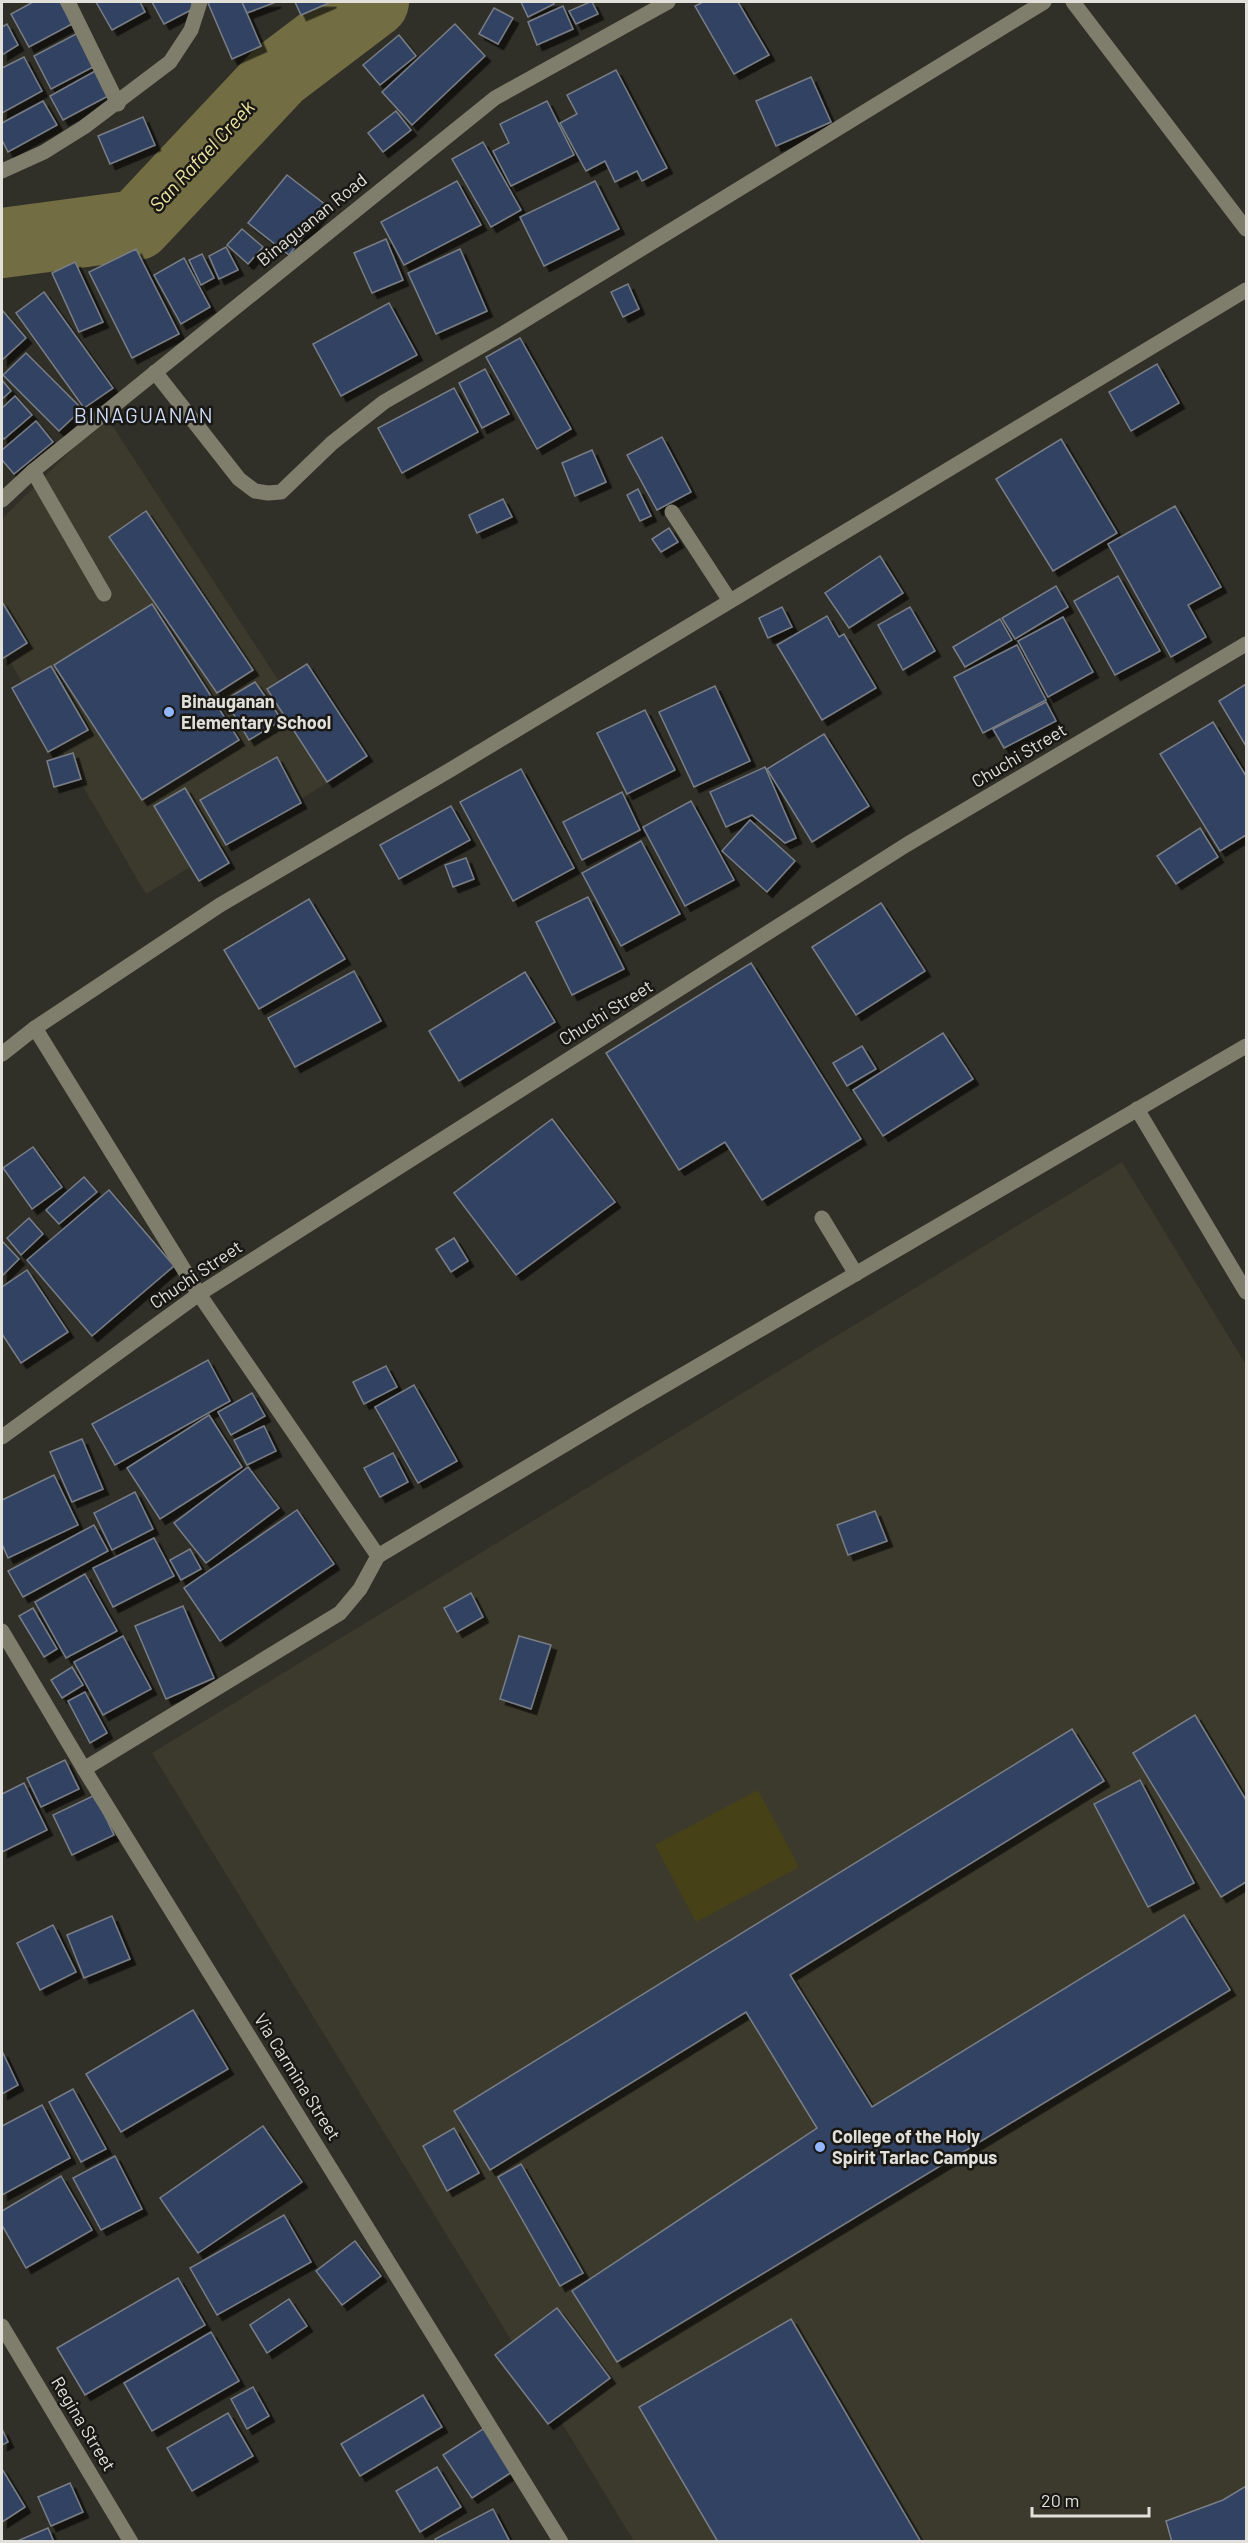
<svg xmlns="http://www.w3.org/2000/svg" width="1248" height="2543" font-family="Barlow,sans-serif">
	<defs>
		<filter id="shadow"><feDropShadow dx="5.5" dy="5.5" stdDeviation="0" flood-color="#0009"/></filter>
	</defs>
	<rect width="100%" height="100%" fill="#313028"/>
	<g fill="#3c3a2c">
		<path d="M106 416 340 775 146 894 2 648V519Z"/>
		<path d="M1122 1162 1246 1365V2541H634L152 1753Z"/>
	</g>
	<path fill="#474118" d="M758 1790 799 1867 696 1922 655 1845Z"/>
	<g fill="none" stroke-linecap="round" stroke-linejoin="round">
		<path stroke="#726d43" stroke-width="70" d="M2 243 137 225 279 74 374 2"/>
	</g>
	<g fill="#324263" stroke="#797e86" stroke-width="1.5" filter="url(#shadow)">
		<path d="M33 2H60L72 24 29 47 11 14Z"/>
		<path d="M96 2H140L145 12 112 30Z"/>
		<path d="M152 2H191L195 8 164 24Z"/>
		<path d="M211 2H242L261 46 232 59 208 3Z"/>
		<path d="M242 2H276L247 13Z"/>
		<path d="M295 2H331L301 15Z"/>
		<path d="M521 2H553L554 4 528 17Z"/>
		<path d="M590 2H592L598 14 576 24 569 11Z"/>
		<path d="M703 2H738L769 55 734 74 695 6Z"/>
		<path d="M563 6 573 29 537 45 528 22Z"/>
		<path d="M494 8 513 18 498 44 479 34Z"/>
		<path d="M7 24 18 45 2 55V27Z"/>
		<path d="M455 24 485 56 412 125 382 92Z"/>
		<path d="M78 33 95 66 51 89 34 56Z"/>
		<path d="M399 35 416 56 380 85 363 65Z"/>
		<path d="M24 57 42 91 2 113V68Z"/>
		<path d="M97 70 110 95 63 120 50 96Z"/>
		<path d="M616 70 667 168 642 181 637 171 615 182 605 161 586 171 560 123 577 114 567 95Z"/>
		<path d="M811 77 831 122 776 146 756 101Z"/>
		<path d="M43 101 57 125 8 152 2 140V123Z"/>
		<path d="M547 101 574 155 511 186 493 151 509 143 500 124Z"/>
		<path d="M396 111 411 130 383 152 368 133Z"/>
		<path d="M143 117 155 145 110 164 98 136Z"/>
		<path d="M483 142 521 210 491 227 452 159Z"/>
		<path d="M287 175 327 206 289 255 248 223Z"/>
		<path d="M457 181 481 225 404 265 381 222Z"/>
		<path d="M595 181 619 229 544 266 520 217Z"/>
		<path d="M242 229 263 247 248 264 227 245Z"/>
		<path d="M386 239 403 280 372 293 354 253Z"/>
		<path d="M226 247 238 270 219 279 209 256Z"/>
		<path d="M136 249 179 334 132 358 89 272Z"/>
		<path d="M460 249 487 311 436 334 408 273Z"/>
		<path d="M202 254 214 278 201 285 189 260Z"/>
		<path d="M184 258 210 307 181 324 154 275Z"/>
		<path d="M75 262 103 322 79 332 52 273Z"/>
		<path d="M628 284 639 309 623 317 611 292Z"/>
		<path d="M44 292 113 388 84 408 16 313Z"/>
		<path d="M389 303 417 355 341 396 313 344Z"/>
		<path d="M2 310 26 338 2 360Z"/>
		<path d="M520 338 571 429 537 449 486 357Z"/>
		<path d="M26 353 82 409 59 431 3 375Z"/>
		<path d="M1157 364 1179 403 1131 431 1109 392Z"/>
		<path d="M485 369 509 414 482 428 459 383Z"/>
		<path d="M2 380 11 391 2 399Z"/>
		<path d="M454 388 478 432 402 473 378 428Z"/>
		<path d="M15 396 32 415 4 439 2 437V408Z"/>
		<path d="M36 421 53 442 14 474 2 460V450Z"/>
		<path d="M662 437 691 492 657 510 627 455Z"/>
		<path d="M1061 439 1117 533 1053 571 996 479Z"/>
		<path d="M592 450 606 482 575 496 562 463Z"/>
		<path d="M638 489 651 516 640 521 627 495Z"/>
		<path d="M503 499 512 517 477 533 469 515Z"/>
		<path d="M1175 506 1221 587 1188 605 1206 637 1171 657 1108 544Z"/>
		<path d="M146 511 253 670 217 693 109 537Z"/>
		<path d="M669 528 678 542 661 552 652 539Z"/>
		<path d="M880 556 903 593 849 628 825 593Z"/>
		<path d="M1118 576 1160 651 1115 675 1074 601Z"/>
		<path d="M1056 586 1068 607 1015 639 1002 618Z"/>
		<path d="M2 602 27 643 2 659Z"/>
		<path d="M152 604 239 740 142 800 54 665Z"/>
		<path d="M782 607 792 627 768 638 759 618Z"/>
		<path d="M910 607 935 651 903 670 878 625Z"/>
		<path d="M827 616 839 637 844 634 876 688 822 720 777 645Z"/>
		<path d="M1063 617 1093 672 1048 697 1018 641Z"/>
		<path d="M1000 619 1012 640 965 667 953 647Z"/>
		<path d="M1017 645 1046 700 983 733 954 677Z"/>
		<path d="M307 664 367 756 327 782 267 689Z"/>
		<path d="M51 666 88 730 48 752 12 688Z"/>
		<path d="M255 682 282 720 249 740 225 700Z"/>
		<path d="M1246 684V746L1219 701Z"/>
		<path d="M715 686 750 761 694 787 659 712Z"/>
		<path d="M1046 702 1056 721 1004 748 993 729Z"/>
		<path d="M645 710 675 770 627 794 597 733Z"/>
		<path d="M1213 722 1246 776V835L1220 851 1160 754Z"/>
		<path d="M824 734 869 806 812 842 767 769Z"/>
		<path d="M73 753 81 779 54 787 47 761Z"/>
		<path d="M277 757 301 803 226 845 200 800Z"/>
		<path d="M765 767 796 838 785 843 752 815 726 827 710 792Z"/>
		<path d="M521 769 574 868 513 901 460 802Z"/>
		<path d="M185 788 229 863 199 881 154 806Z"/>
		<path d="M622 792 640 830 582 860 563 822Z"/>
		<path d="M691 801 734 880 685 906 643 827Z"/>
		<path d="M451 806 470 840 399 879 380 845Z"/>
		<path d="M750 820 795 861 767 892 722 851Z"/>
		<path d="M1200 828 1218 857 1176 884 1157 856Z"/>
		<path d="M641 841 680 914 621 946 582 873Z"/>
		<path d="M466 858 474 879 453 887 445 865Z"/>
		<path d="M588 897 624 969 572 995 536 922Z"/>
		<path d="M309 899 345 959 259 1009 224 950Z"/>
		<path d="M881 903 925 971 856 1015 812 947Z"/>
		<path d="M751 963 861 1139 762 1200 725 1142 679 1170 606 1053Z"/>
		<path d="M354 971 381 1021 295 1067 268 1018Z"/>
		<path d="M525 972 555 1022 459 1081 429 1031Z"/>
		<path d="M943 1033 973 1079 883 1136 853 1090Z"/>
		<path d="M862 1046 876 1069 847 1086 833 1063Z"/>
		<path d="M552 1119 615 1202 516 1275 454 1193Z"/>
		<path d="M33 1147 62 1187 32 1209 3 1168Z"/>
		<path d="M84 1177 97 1192 59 1224 46 1210Z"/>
		<path d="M109 1190 174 1266 92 1336 27 1260Z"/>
		<path d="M29 1218 43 1234 21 1255 7 1238Z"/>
		<path d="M454 1238 468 1261 451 1272 436 1249Z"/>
		<path d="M3 1242 19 1259 2 1276V1244Z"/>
		<path d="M27 1270 68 1332 21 1363 2 1334V1287Z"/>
		<path d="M208 1360 230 1401 115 1465 92 1424Z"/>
		<path d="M386 1366 397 1387 364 1404 353 1382Z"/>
		<path d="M414 1385 457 1461 418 1483 375 1407Z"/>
		<path d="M252 1393 265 1416 231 1435 218 1412Z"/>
		<path d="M209 1415 242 1467 160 1519 127 1468Z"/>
		<path d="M264 1426 276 1451 247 1465 234 1440Z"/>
		<path d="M82 1439 103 1489 72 1502 50 1452Z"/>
		<path d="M393 1453 408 1482 380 1497 364 1468Z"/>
		<path d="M248 1467 279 1508 206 1563 174 1523Z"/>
		<path d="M54 1475 78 1525 8 1558 2 1544V1500Z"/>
		<path d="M135 1492 153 1529 112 1550 94 1513Z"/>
		<path d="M297 1510 334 1564 220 1641 184 1588Z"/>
		<path d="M875 1511 887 1541 848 1555 837 1525Z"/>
		<path d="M94 1525 108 1551 23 1597 8 1571Z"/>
		<path d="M154 1538 174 1576 113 1607 93 1568Z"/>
		<path d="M190 1549 201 1569 181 1580 170 1560Z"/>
		<path d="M85 1574 117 1631 66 1658 35 1602Z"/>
		<path d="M471 1593 483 1617 457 1632 444 1608Z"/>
		<path d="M183 1606 214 1678 166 1699 135 1626Z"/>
		<path d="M33 1608 57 1649 44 1657 19 1616Z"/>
		<path d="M123 1636 151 1689 103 1715 74 1662Z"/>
		<path d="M519 1636 551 1645 531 1709 500 1699Z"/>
		<path d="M72 1667 83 1685 62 1698 51 1680Z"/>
		<path d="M85 1692 107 1733 90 1743 68 1701Z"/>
		<path d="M1195 1715 1246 1800V1882L1221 1897 1133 1753Z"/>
		<path d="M1072 1729 1104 1781 790 1975 872 2107 1184 1915 1230 1990 617 2362 572 2291 817 2128 746 2012 490 2170 454 2111Z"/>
		<path d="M65 1760 79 1789 41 1807 27 1778Z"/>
		<path d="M1140 1780 1194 1883 1148 1907 1094 1804Z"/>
		<path d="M24 1783 47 1830 2 1852V1794Z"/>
		<path d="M95 1795 114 1835 72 1855 53 1815Z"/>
		<path d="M112 1916 130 1959 84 1978 67 1935Z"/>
		<path d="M53 1925 76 1972 40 1990 17 1943Z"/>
		<path d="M193 2010 228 2069 121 2132 86 2074Z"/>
		<path d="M2 2051 18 2085 2 2094Z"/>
		<path d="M73 2089 106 2149 81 2162 49 2102Z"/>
		<path d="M42 2105 70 2158 2 2195V2126Z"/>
		<path d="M263 2126 302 2182 198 2253 160 2198Z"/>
		<path d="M454 2128 479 2173 447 2191 423 2146Z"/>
		<path d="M115 2156 142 2209 101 2230 73 2178Z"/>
		<path d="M521 2164 583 2273 560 2286 498 2177Z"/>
		<path d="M61 2176 92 2230 26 2268 2 2225V2211Z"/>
		<path d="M284 2215 311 2262 217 2315 190 2268Z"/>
		<path d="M355 2241 381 2276 342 2305 316 2271Z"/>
		<path d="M178 2278 205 2325 85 2395 57 2348Z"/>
		<path d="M289 2299 307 2326 267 2353 250 2325Z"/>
		<path d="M557 2308 610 2378 548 2424 495 2355Z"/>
		<path d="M791 2319 921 2542H718L639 2407Z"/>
		<path d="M211 2332 239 2381 152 2431 124 2383Z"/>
		<path d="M253 2387 269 2416 247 2429 231 2399Z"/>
		<path d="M423 2395 442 2427 360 2476 341 2444Z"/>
		<path d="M228 2413 253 2456 192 2491 167 2448Z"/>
		<path d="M486 2427 515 2470 472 2498 443 2455Z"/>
		<path d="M2 2429 8 2442 2 2445Z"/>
		<path d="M437 2467 461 2507 420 2532 396 2491Z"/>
		<path d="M2 2469 25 2507 2 2522Z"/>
		<path d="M70 2483 83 2512 51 2526 38 2497Z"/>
		<path d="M1246 2486V2542H1172L1166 2521 1223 2500Z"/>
		<path d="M493 2509 510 2542H436L435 2539Z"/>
		<path d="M48 2528 54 2542H15Z"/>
	</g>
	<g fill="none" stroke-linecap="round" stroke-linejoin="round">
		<g stroke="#7f7d6b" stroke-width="15">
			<path d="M68 2 118 104"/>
			<path d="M1073 2 1246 229"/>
			<path d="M2 171 44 152 84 127 170 62 191 30 200 2"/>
			<path d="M155 372 239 479 255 491 268 493 281 492 332 443 384 402 504 333 1044 2"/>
			<path d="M33 471 104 594"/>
			<path d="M2 500 33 471 495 98 668 2"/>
			<path d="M672 512 730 601"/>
			<path d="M35 1028 199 1294 378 1556"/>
			<path d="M2 1054 35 1028 220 905 450 770 1246 290"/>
			<path d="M1137 1109 1246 1292"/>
			<path d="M822 1218 856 1274"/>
			<path d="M2 1437 199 1294 906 845 1246 644"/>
			<path d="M2 1631 84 1769 561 2542"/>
			<path d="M84 1769 340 1613 360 1589 378 1556 631 1405 1246 1046"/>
			<path d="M2 2326 131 2542"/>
		</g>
	</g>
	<g fill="#93b7fd" stroke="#191815" stroke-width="2">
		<circle cx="169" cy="712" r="6"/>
		<circle cx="820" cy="2147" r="6"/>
	</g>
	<g text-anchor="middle" stroke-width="5" stroke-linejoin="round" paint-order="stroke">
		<g font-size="18" fill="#e1e0db" stroke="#191815">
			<text transform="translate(312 220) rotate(-39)" y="6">Binaguanan Road</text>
			<text transform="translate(1019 756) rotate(-31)" y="6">Chuchi Street</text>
			<text transform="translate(606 1013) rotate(-32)" y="6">Chuchi Street</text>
			<text transform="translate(196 1275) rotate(-34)" y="6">Chuchi Street</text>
			<text transform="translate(297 2077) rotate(58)" y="6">Via Carmina Street</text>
			<text transform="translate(83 2424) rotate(59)" y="6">Regina Street</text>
		</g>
		<g font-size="18" font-weight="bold" fill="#e1e0db" stroke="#191815" text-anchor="start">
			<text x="181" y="708">Binauganan<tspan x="181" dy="21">Elementary School</tspan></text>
			<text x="832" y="2143">College of the Holy<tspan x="832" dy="21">Spirit Tarlac Campus</tspan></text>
		</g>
		<g font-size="20" font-style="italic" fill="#f0e7a1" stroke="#191815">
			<text transform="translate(202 156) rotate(-47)" y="7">San Rafael Creek</text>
		</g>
		<g font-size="21" letter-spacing="1.5" fill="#ccdaf5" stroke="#191815">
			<text x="144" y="423">BINAGUANAN</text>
		</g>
	</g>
	<rect width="1248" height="2543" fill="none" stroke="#e1e0db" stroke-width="6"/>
	<path d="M1032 2507v9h117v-9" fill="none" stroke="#e1e0db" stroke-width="3"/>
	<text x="1041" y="2507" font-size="18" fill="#e1e0db" stroke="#191815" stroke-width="4.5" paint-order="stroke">20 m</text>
</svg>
